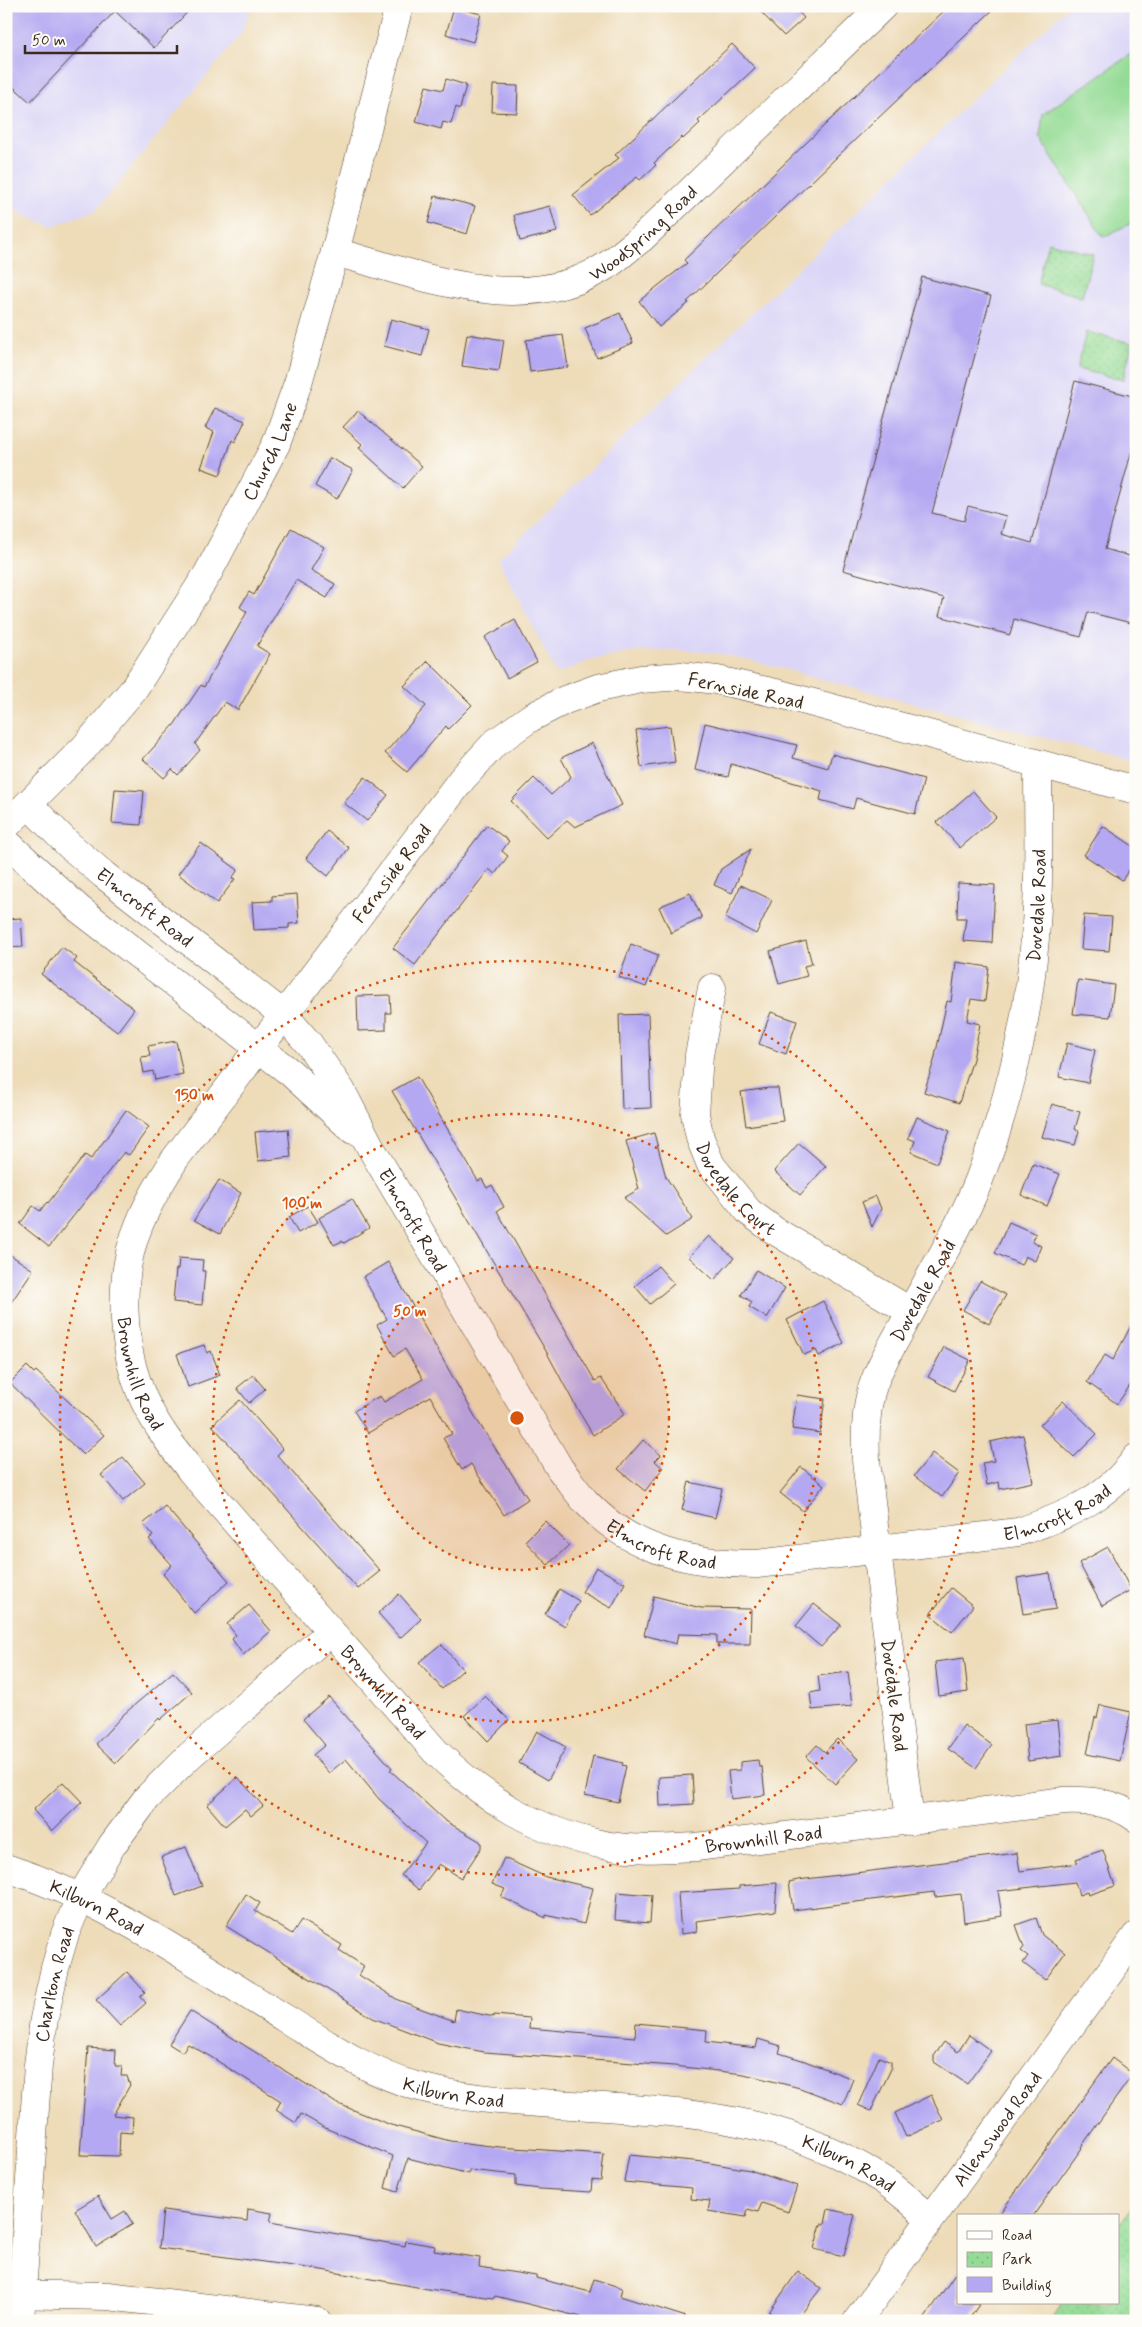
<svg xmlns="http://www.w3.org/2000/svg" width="1142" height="2327" font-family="Mynerve,sans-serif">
	<defs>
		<pattern id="park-dots" width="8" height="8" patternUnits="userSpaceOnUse" patternTransform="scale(1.25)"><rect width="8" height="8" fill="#94db95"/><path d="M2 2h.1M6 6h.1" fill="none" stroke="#80bc80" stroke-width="1.8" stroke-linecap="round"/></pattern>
	</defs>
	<rect width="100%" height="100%" fill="#fdfcf7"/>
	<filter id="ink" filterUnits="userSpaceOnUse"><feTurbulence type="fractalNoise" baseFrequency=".02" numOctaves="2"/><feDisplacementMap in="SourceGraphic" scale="10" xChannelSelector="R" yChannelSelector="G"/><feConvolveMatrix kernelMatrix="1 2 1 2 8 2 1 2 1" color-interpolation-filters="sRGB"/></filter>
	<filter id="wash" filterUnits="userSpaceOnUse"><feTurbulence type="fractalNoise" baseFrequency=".0096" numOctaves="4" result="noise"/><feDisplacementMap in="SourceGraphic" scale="20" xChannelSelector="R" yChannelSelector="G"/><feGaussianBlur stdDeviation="1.12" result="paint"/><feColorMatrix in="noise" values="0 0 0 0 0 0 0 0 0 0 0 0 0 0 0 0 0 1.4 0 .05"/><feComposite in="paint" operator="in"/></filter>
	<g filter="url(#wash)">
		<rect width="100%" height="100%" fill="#eedcb9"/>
		<g fill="#dbd6f7">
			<path d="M6 6H252L241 34 96 210 52 226 24 216 6 199Z"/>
			<path d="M1069 6H1136V762L750 660 717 653 676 650 633 652 588 661 557 674 498 559Z"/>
		</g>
		<g fill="url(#park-dots)" stroke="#68825a">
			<path d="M1048 242 1093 254 1082 297 1038 284Z"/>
			<path d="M1086 332 1132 343 1123 380 1077 369Z"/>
			<path d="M1136 2203V2321H1050L1063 2303H1118V2227Z"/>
		</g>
		<path fill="#94db95" stroke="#68825a" d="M1134 52 1136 221 1103 237 1040 138 1043 114Z"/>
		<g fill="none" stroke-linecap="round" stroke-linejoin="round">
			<path stroke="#3fabbe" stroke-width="6" d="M1135 2321 1136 2320"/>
		</g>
		<g id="blocks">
			<g fill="#b4a8f2">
				<path d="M6 6H193L154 48 115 11 30 102 6 80Z"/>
				<path d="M755 6H793L804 18 784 36Z"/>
				<path d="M949 6H997L840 154 687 302 689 303 659 327 639 301 687 263 684 260Z"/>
				<path d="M454 7 481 14 473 42 446 34Z"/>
				<path d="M732 44 755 68 698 121 700 123 683 139 682 137 654 163 656 165 640 180 637 177 590 215 573 195 619 158 615 155Z"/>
				<path d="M446 79 466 85 460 109 456 107 451 124 443 122 441 129 416 122 426 86 443 90Z"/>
				<path d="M493 85 518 86 517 113 492 112Z"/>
				<path d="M435 196 475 206 467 234 428 223Z"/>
				<path d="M550 206 557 232 520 241 514 215Z"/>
				<path d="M922 277 991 296 932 513 964 521 968 506 1006 516 1001 534 1032 543 1075 381 1136 397V435L1105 549 1136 558V607L1131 623 1088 612 1081 637 1014 619 1010 635 939 616 944 598 843 570Z"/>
				<path d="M620 313 633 343 597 358 585 328Z"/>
				<path d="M391 319 429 329 422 356 384 346Z"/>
				<path d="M467 334 504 340 499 371 462 366Z"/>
				<path d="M563 335 568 367 530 372 526 340Z"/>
				<path d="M215 408 245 421 235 442 232 440 220 475 201 468 214 432 205 428Z"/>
				<path d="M358 411 422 466 403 488 359 448 362 444 343 427Z"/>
				<path d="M330 458 353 470 337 499 315 486Z"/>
				<path d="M291 528 324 547 311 570 335 584 327 598 296 580 257 646 270 654 238 710 225 702 195 744 200 750 178 775 172 769 164 778 143 759 174 725 201 685 204 687 247 612 240 607 249 592 254 595Z"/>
				<path d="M515 620 537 662 507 678 485 637Z"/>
				<path d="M428 661 472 705 448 729 446 726 407 772 385 753 426 706 404 686Z"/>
				<path d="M705 723 797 745 793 758 828 768 832 754 924 779 915 814 856 798 853 809 820 800 822 791 731 764 728 777 695 770Z"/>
				<path d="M670 726 675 762 641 767 636 730Z"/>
				<path d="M592 743 622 805 575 827 567 820 547 838 511 801 534 778 551 795 571 777 561 758Z"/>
				<path d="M365 777 388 795 367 821 344 803Z"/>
				<path d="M115 789 144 791 141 825 112 823Z"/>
				<path d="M973 791 996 817 960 848 937 822Z"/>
				<path d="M487 825 509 841 502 851 508 856 495 874 489 869 415 965 393 948Z"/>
				<path d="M1103 826 1136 848V860L1122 880 1084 855Z"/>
				<path d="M327 831 349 848 328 876 306 858Z"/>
				<path d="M201 843 238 870 232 878 235 879 217 903 178 874Z"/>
				<path d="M751 849 732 893 714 885 721 869Z"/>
				<path d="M958 883 995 885 992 943 963 941 966 918H957Z"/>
				<path d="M741 885 772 900 756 934 725 918Z"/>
				<path d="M690 893 702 918 671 933 659 907Z"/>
				<path d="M297 894 299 923 289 924V928L254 930 252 902 272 901V896Z"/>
				<path d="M1084 915 1112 917 1109 951 1081 949Z"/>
				<path d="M21 918 23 947 6 948V919Z"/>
				<path d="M806 941 812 964 804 966 807 976 779 984 770 951Z"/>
				<path d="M631 944 658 955 646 987 619 977Z"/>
				<path d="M62 947 77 958 74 962 134 1009 117 1032 41 974Z"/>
				<path d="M956 962 989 967 985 1001 971 999 967 1021 980 1024 973 1059 959 1103 924 1092 934 1061 947 1001 951 1002Z"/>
				<path d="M1078 980 1114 985 1110 1017 1073 1014Z"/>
				<path d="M390 995 391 1013H386V1030L358 1031 357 996Z"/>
				<path d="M771 1012 797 1021 786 1054 759 1044Z"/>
				<path d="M648 1014 651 1108 622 1109 619 1015Z"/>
				<path d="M176 1041 183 1074 155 1080 153 1071 144 1073 141 1057 150 1056 148 1046Z"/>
				<path d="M1067 1043 1095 1050 1088 1083 1059 1077Z"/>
				<path d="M417 1077 478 1181 482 1179 487 1188 492 1185 504 1207 497 1211 595 1381 601 1378 625 1414 593 1435 575 1405 546 1351 392 1091Z"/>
				<path d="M769 1088H778L783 1121 746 1126 741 1092Z"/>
				<path d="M1052 1104 1080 1112 1075 1129 1079 1131 1075 1145 1042 1137Z"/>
				<path d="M126 1110 149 1127 129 1155 124 1152 49 1247 20 1224 33 1206 40 1211 47 1202 48 1203 85 1155 91 1159Z"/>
				<path d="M917 1117 950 1131 937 1163 911 1152 915 1141 908 1138Z"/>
				<path d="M288 1129 291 1157 258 1161 255 1132Z"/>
				<path d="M654 1133 666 1177 693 1219 666 1236 624 1198 639 1189 626 1141Z"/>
				<path d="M799 1143 826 1166 800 1195 774 1171Z"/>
				<path d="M1033 1164 1060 1174 1047 1206 1021 1195Z"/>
				<path d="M219 1180 241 1193 220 1234 194 1220Z"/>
				<path d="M876 1196 881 1209 872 1227 862 1202Z"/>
				<path d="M352 1199 369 1228 344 1243 342 1241 334 1245 319 1218Z"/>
				<path d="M308 1206 318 1222 298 1233 289 1217Z"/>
				<path d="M1009 1222 1036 1234 1032 1242 1041 1246 1035 1261 1025 1256 1021 1265 995 1253Z"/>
				<path d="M709 1236 734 1258 714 1280 689 1257Z"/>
				<path d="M6 1252 33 1270 6 1310Z"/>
				<path d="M179 1258 203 1260 202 1271H205L202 1305 173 1302 176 1269H178Z"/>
				<path d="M388 1262 477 1420 528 1499 504 1515 471 1464 462 1470 443 1438 452 1434 430 1396 368 1433 354 1411 380 1396 384 1402 423 1379 405 1349 394 1356 377 1325 387 1319 363 1277Z"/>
				<path d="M658 1266 674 1284 650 1304 635 1286Z"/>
				<path d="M756 1270 785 1288 767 1318 749 1307 752 1302 741 1295Z"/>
				<path d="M980 1281 1006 1295 989 1324 963 1310Z"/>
				<path d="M823 1301 844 1343 819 1356 816 1350 804 1355 787 1320Z"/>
				<path d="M1136 1316V1377L1117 1404 1087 1382 1105 1355 1113 1360Z"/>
				<path d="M204 1345 207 1353 211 1351 220 1375 188 1387 177 1354Z"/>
				<path d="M944 1347 970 1360 954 1391 928 1377Z"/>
				<path d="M27 1366 34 1373 36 1371 104 1435 83 1455 10 1383Z"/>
				<path d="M253 1375 265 1389 249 1403 237 1388Z"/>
				<path d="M797 1395 825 1399 820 1433 792 1429Z"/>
				<path d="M240 1400 283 1449 277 1455 380 1571 358 1589 212 1425Z"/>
				<path d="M1063 1401 1097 1434 1074 1457 1040 1425Z"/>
				<path d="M1023 1435 1033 1482 1000 1489 999 1482 987 1485 982 1463 994 1461 990 1442Z"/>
				<path d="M643 1440 661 1455 655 1461 663 1468 645 1491 618 1469Z"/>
				<path d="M932 1453 959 1473 942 1497 914 1476Z"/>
				<path d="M123 1457 145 1483 123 1501 101 1475Z"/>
				<path d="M801 1467 824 1485 803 1511 780 1493Z"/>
				<path d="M689 1482 722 1489 715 1518 682 1510Z"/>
				<path d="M165 1506 229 1581 194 1613 163 1574 172 1565 149 1539 153 1536 143 1524Z"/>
				<path d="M545 1521 569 1545 548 1565 525 1541Z"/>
				<path d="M1108 1547 1131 1590 1102 1606 1079 1563Z"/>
				<path d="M596 1567 625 1583 611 1608 582 1592Z"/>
				<path d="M1050 1573 1056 1609 1023 1614 1017 1578Z"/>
				<path d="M951 1588 973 1606 952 1632 930 1614Z"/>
				<path d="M559 1589 579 1601 565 1626 545 1614Z"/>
				<path d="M399 1594 421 1619 400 1638 378 1613Z"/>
				<path d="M654 1596 701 1608 751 1609 750 1644H717V1635L678 1634 676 1644 644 1635Z"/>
				<path d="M814 1604 841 1625 821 1647 796 1626Z"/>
				<path d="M249 1605 271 1631 243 1655 232 1639 236 1635 227 1624Z"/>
				<path d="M441 1644 463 1670 442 1689 419 1662Z"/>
				<path d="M964 1658 968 1692 939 1696 935 1662Z"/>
				<path d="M173 1672 192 1692 160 1720 159 1718 116 1763 96 1744 124 1714Z"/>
				<path d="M848 1672 852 1706 812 1710 810 1693 820 1691 818 1676Z"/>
				<path d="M485 1696 509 1720 488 1741 464 1716Z"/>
				<path d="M329 1697 392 1768 390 1770 444 1820 481 1842V1848L461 1878 439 1864 419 1890 401 1875 426 1843 379 1799 346 1759 329 1773 313 1755 325 1745 303 1719Z"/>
				<path d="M1100 1705 1131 1712 1120 1761 1087 1754 1095 1717 1097 1718Z"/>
				<path d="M1058 1720 1062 1756 1028 1761 1024 1724Z"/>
				<path d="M964 1725 992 1745 976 1768 948 1749Z"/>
				<path d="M537 1731 566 1747 548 1780 519 1763Z"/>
				<path d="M837 1739 858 1759 835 1784 806 1757 817 1745 825 1752Z"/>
				<path d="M593 1756 623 1763 622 1765 626 1766 618 1802 585 1795Z"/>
				<path d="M758 1760 759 1767H762L765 1795 731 1799 728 1771 740 1770V1762Z"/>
				<path d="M692 1775 694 1804 660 1806 659 1777Z"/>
				<path d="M238 1777 263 1806 251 1816 245 1809 225 1826 207 1805Z"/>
				<path d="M63 1782 82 1802 52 1831 33 1810Z"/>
				<path d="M186 1847 202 1886 176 1896 161 1857Z"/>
				<path d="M1103 1850 1115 1886 1088 1895 1087 1892 1079 1895 1075 1882 998 1891 1002 1916 964 1922 961 1894 935 1897 934 1892 793 1910 789 1882 798 1880 1017 1853 1020 1871 1078 1863 1076 1859Z"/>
				<path d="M504 1858 546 1877 593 1888 584 1924 546 1915V1918L501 1897 505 1889 492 1884Z"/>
				<path d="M777 1883 775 1911 696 1921 697 1932 681 1934 678 1893 739 1889V1886Z"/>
				<path d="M617 1892 652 1895 650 1923 615 1920Z"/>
				<path d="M246 1894 260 1903 255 1911 292 1934 301 1920 342 1945 339 1950 364 1966 359 1975 398 2000 454 2021 456 2009 494 2017V2015L530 2018 529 2028 574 2032 635 2037 636 2023 707 2030 706 2042 756 2048 758 2039 781 2046 779 2053 802 2060 853 2079 843 2104 800 2088 744 2074 674 2066 484 2052 438 2043 373 2018 226 1926Z"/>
				<path d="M1036 1918 1042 1935 1065 1953 1045 1980 1023 1963 1028 1956 1021 1951 1024 1947 1016 1925Z"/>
				<path d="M127 1972 145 1992 140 1996 146 2003 120 2026 96 2000Z"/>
				<path d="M190 2011 336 2103 391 2125 450 2141 499 2147 604 2154 601 2181 592 2180 591 2192 540 2189 516 2186V2175L469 2170V2174L408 2158 398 2192 385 2188 393 2156 325 2128 301 2114 296 2123 276 2110 281 2101 211 2057 188 2044 182 2052 169 2044Z"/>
				<path d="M969 2035 991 2051 967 2084 934 2062V2056L944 2042 958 2052Z"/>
				<path d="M88 2048 116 2050 115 2066H122L121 2076H127L130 2085 113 2115 133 2117 132 2133 120 2132 119 2156 80 2155Z"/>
				<path d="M879 2057 891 2062V2069L871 2111 858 2105Z"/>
				<path d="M1112 2058 1133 2074 1081 2147 1082 2148 1033 2216H998Z"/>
				<path d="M931 2095 943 2120 906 2137 895 2113Z"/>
				<path d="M629 2155 704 2162 750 2170 797 2186 788 2212 762 2203 758 2212 748 2209 746 2217 708 2211 710 2201 691 2199 692 2188 624 2182Z"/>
				<path d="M98 2196 112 2219 125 2211 133 2224 96 2247 75 2210Z"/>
				<path d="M248 2209 272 2213 270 2222 405 2246 406 2241 435 2246 434 2251 480 2258 479 2267 536 2276V2278L590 2292 594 2279 622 2288 620 2296 686 2317 685 2321H580L581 2317 495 2296 494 2298 428 2289 316 2269 159 2248 163 2210 247 2221Z"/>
				<path d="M828 2209 855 2215 844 2256 814 2249 821 2224H825Z"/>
				<path d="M958 2270V2303H980L968 2321H923Z"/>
				<path d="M798 2271 821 2288 796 2321H780L769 2312Z"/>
			</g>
		</g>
	</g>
	<g filter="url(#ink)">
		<use href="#blocks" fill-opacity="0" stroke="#564535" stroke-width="1"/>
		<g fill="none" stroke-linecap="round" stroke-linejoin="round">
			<g stroke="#564535" stroke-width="29">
				<g id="minor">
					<path id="s1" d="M335 252C421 275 526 320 609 264 620 256 631 246 642 238L883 6"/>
					<path id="s2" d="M1136 790 780 694 717 680 681 676 641 679 598 688 565 700 530 718 495 743 462 779 175 1159C162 1180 148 1202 139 1225 117 1277 121 1349 144 1400 156 1426 174 1449 192 1472L435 1751C484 1799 536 1831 604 1845 634 1851 666 1848 696 1847L1064 1801C1089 1800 1114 1802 1136 1818"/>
					<path id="s3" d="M28 804 69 845 104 875 284 1015 309 1044 341 1090 371 1148 560 1469C569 1480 577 1492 586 1502 632 1552 693 1564 757 1564L1018 1532C1064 1517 1107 1499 1136 1458"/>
					<path id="s4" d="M6 826 84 748 133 690 208 573 276 444 298 383 335 252 399 6"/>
					<path d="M6 842 79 909 291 1073 353 1130"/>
					<path id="s5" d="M712 988 699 1055 695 1114 700 1138 711 1165 749 1212 775 1231 910 1311"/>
					<path id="s6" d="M910 1821 866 1460C865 1437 865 1415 871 1392 878 1368 892 1346 904 1324 929 1277 959 1230 979 1180 1009 1102 1028 1021 1035 938 1040 880 1038 822 1038 764"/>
					<path id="s7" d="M6 1868C107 1900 196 1964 286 2019 327 2044 370 2073 416 2086 462 2099 510 2101 557 2104 671 2112 778 2112 878 2177 897 2188 913 2204 930 2218"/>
					<path d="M6 2294 108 2296 317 2321"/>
					<path id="s8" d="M20 2321 38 2065 44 2019 55 1968 65 1934 80 1898 112 1845 147 1798 186 1759 330 1632"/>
					<path id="s9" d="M857 2321 1136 1936"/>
				</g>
			</g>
			<use href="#minor" stroke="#fff" stroke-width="28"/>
		</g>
	</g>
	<circle cx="517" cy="1418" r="152" fill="#d7540e" fill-opacity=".12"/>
	<g fill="none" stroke="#d7540e" stroke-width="2.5" stroke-dasharray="2.5 5">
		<circle cx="517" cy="1418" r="152"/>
		<circle cx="517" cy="1418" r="304"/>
		<circle cx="517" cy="1418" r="457"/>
	</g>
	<g text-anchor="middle" stroke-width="4" stroke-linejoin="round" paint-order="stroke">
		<g font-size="19" fill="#3b2a1e" stroke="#fdfcf7">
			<text dy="7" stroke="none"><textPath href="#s1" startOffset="330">Woodspring Road</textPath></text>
			<text dy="7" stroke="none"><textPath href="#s4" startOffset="462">Church Lane</textPath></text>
			<text transform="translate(746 690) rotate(12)" y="7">Fernside Road</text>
			<text transform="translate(391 873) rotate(-53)" y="7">Fernside Road</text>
			<text dy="7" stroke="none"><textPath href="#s6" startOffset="952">Dovedale Road</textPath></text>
			<text dy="7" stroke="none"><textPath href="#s3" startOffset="156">Elmcroft Road</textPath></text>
			<text dy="7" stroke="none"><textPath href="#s5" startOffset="215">Dovedale Court</textPath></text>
			<text dy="7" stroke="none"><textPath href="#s3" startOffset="575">Elmcroft Road</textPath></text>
			<text dy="7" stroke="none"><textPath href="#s6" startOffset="546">Dovedale Road</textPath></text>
			<text dy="7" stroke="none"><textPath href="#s2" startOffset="1424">Brownhill Road</textPath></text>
			<text dy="7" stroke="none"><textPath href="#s3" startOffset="1400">Elmcroft Road</textPath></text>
			<text dy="7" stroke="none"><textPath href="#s3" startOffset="995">Elmcroft Road</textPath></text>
			<text dy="7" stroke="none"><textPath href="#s2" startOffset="1829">Brownhill Road</textPath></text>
			<text transform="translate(895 1695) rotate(83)" y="7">Dovedale Road</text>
			<text dy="7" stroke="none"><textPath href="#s2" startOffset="2264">Brownhill Road</textPath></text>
			<text dy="7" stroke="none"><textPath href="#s7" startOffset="99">Kilburn Road</textPath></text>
			<text dy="7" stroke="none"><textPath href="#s8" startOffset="339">Charlton Road</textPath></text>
			<text dy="7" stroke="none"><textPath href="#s7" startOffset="504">Kilburn Road</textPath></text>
			<text dy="7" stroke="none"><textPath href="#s9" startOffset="238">Allenswood Road</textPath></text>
			<text dy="7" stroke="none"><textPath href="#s7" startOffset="909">Kilburn Road</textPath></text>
		</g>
	</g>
	<circle cx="517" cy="1418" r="8" fill="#d7540e" stroke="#fdfcf7" stroke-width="2.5"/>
	<g font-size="15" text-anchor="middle" font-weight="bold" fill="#d7540e" stroke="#fdfcf7" stroke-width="4" stroke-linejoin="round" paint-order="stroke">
		<text x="194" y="1100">150 m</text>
		<text x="302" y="1208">100 m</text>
		<text x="410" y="1316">50 m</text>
	</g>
	<rect width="1142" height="2327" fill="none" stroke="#fdfcf7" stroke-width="25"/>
	<rect x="957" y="2214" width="162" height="90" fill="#fdfcf7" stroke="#afa8a0"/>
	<rect x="967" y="2231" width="25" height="8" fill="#ffffff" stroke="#afa8a0"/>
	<text x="1002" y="2240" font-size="15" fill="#3b2a1e">Road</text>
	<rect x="967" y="2252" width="25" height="15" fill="url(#park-dots)" stroke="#afa8a0"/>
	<text x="1002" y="2264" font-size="15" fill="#3b2a1e">Park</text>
	<rect x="967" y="2277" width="25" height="15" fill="#b4a8f2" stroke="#afa8a0"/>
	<text x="1002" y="2290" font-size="15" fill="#3b2a1e">Building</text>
	<path d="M25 45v8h152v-8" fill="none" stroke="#3b2a1e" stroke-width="2.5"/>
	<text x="32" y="45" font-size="15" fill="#3b2a1e" stroke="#fdfcf7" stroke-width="4" paint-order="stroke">50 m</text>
</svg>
